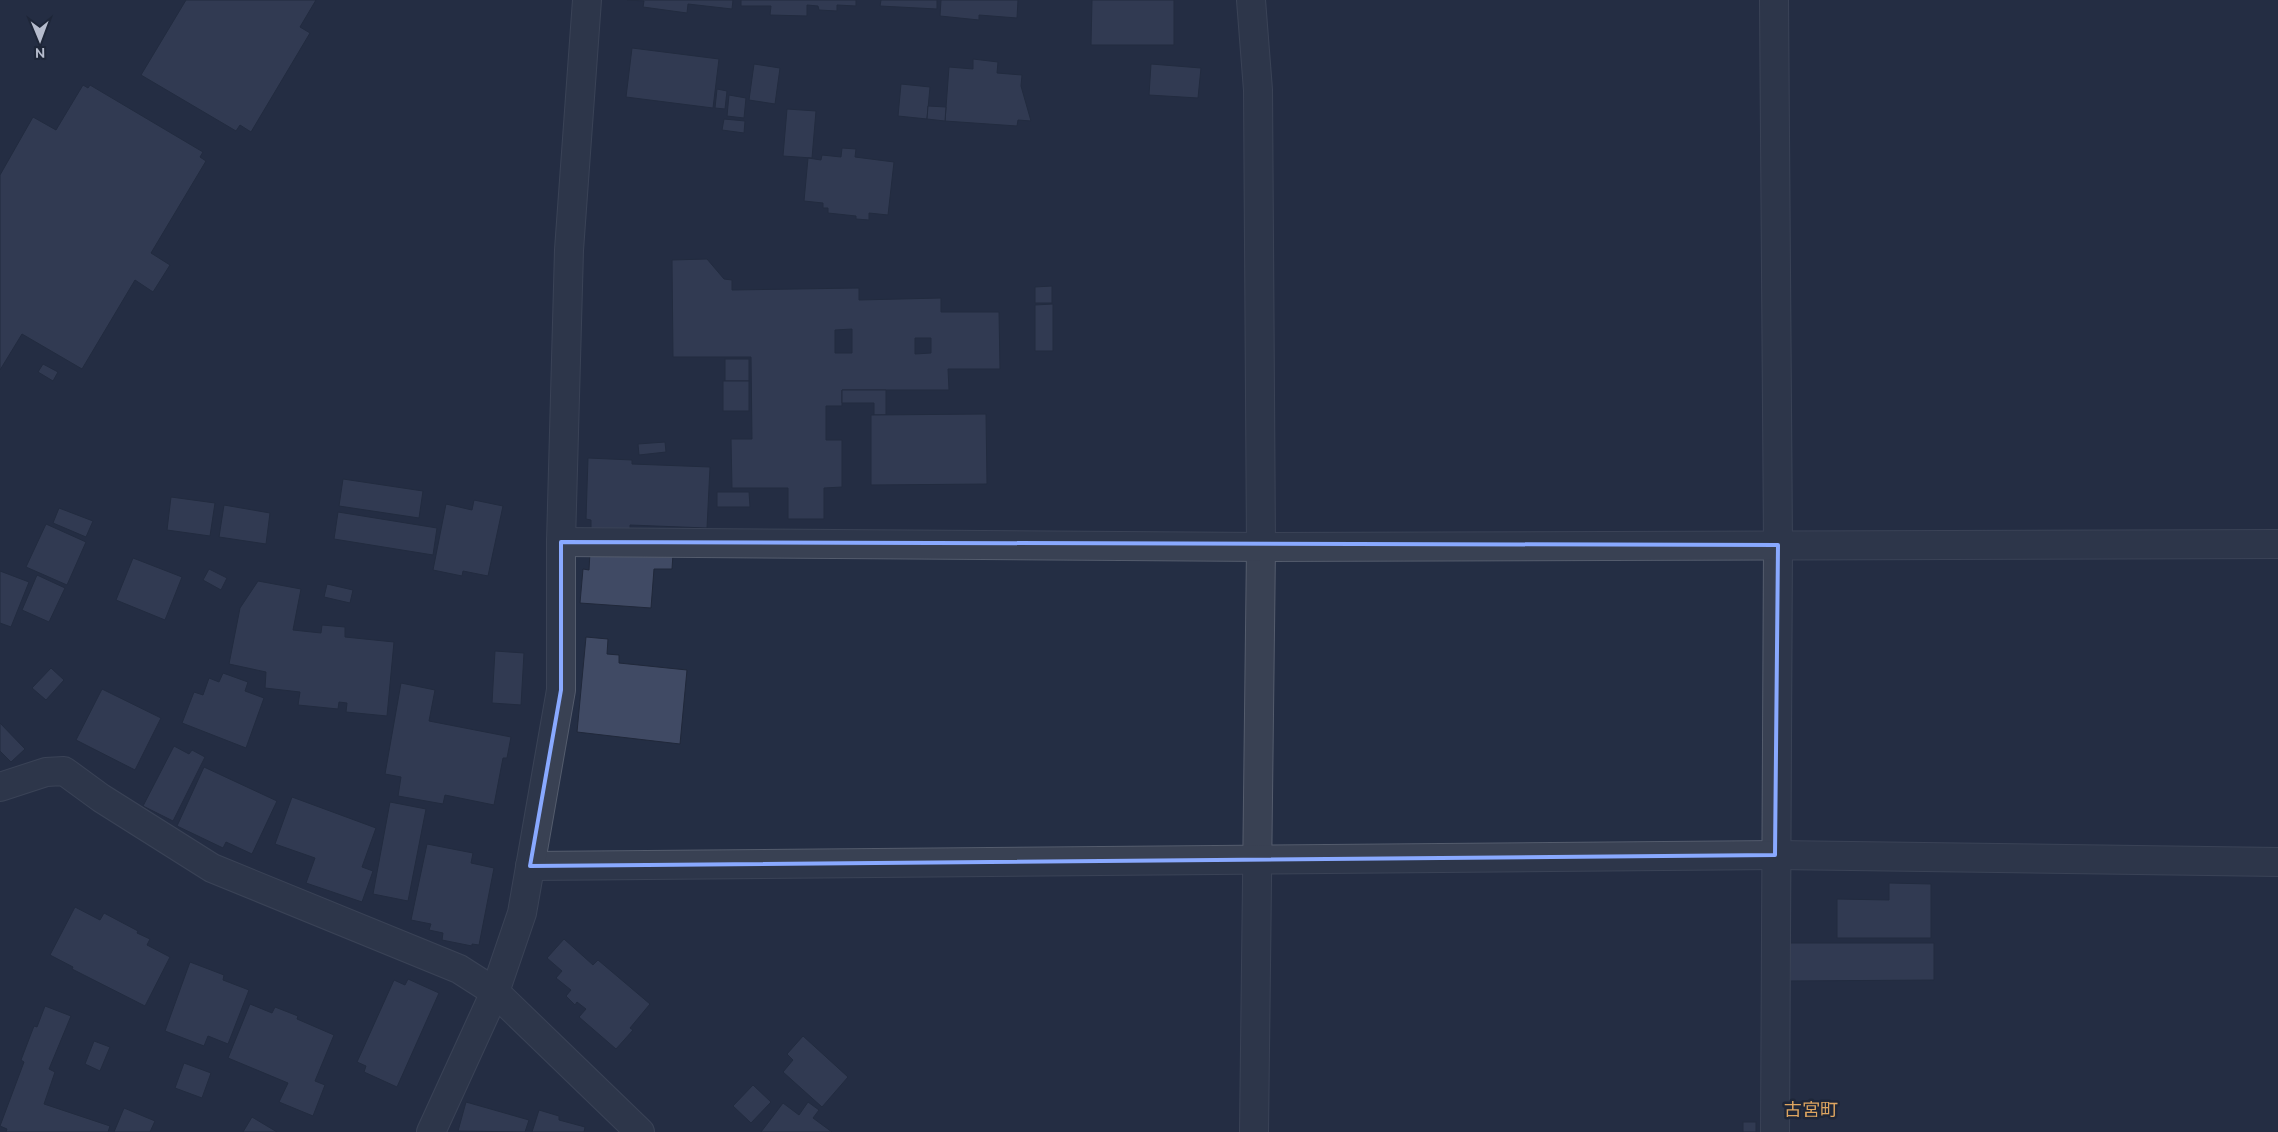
<svg xmlns="http://www.w3.org/2000/svg" width="2278" height="1132" font-family="Ubuntu,'Noto Sans JP',sans-serif">
	<rect width="100%" height="100%" fill="#242e44"/>
	<g fill="#404a64" stroke="#20283a" fill-rule="evenodd">
		<path d="M186 0H316L300 27 310 33 251 132 240 125 236 131 141 75Z"/>
		<path d="M627 0H733L732 9 688 4 687 13 643 7 644 1Z"/>
		<path d="M741 0H856V6L837 5V11L819 10 818 6 807 5V16L770 15 771 6H741Z"/>
		<path d="M881 0H937V9L880 6Z"/>
		<path d="M941 0H1018L1017 18 979 15V20L940 16Z"/>
		<path d="M1092 0H1174V45H1091Z"/>
		<path d="M632 48 719 59 713 108 626 97Z"/>
		<path d="M973 59 998 62 997 73 1022 75 1021 86 1031 121 1018 120 1017 126 945 121 949 67 973 69Z"/>
		<path d="M754 64 780 68 775 104 749 100Z"/>
		<path d="M1151 64 1201 68 1198 98 1149 95Z"/>
		<path d="M901 84 930 87 927 119 898 116Z"/>
		<path d="M83 85 88 88 90 85 203 152 200 157 206 161 151 253 170 265 153 292 135 280 82 369 22 334 0 370V175L33 117 56 130Z"/>
		<path d="M717 89 727 91 725 109 715 108Z"/>
		<path d="M729 95 746 98 744 118 727 116Z"/>
		<path d="M928 106 946 107 945 121 927 119Z"/>
		<path d="M787 109 816 111 812 158 783 156Z"/>
		<path d="M724 119 745 121 744 133 722 130Z"/>
		<path d="M842 148 856 149 855 157 894 162 888 215 869 213V220L856 219V216L828 213V208H823V203L804 201 808 158 821 160 822 155 841 157Z"/>
		<path d="M707 259 724 279 732 280V290L859 288V300L941 298V312H999L1000 369H948L949 390H842V406H826V440H842V487L824 488V519H788V488H732L731 439H752L751 357H673L672 260ZM852 329V353H835V330ZM915 338H931V353L915 354Z"/>
		<path d="M1052 286V303H1035V287Z"/>
		<path d="M1053 304V351H1035V305Z"/>
		<rect x="725" y="359" width="24" height="22"/>
		<path d="M43 364 58 372 53 381 38 372Z"/>
		<rect x="723" y="381" width="26" height="30"/>
		<path d="M842 390H886V415H874V403H842Z"/>
		<path d="M986 414 987 484 871 485V415Z"/>
		<path d="M665 442 666 452 639 455 638 444Z"/>
		<path d="M588 458 632 460V464L710 467 707 528 630 525V532L591 530V520L586 519Z"/>
		<path d="M343 479 423 491 419 518 339 506Z"/>
		<path d="M717 492H749L750 507H717Z"/>
		<path d="M171 497 215 503 210 536 167 530Z"/>
		<path d="M474 500 503 506 488 576 463 571 462 576 433 570 446 504 472 510Z"/>
		<path d="M224 505 270 513 266 544 219 537Z"/>
		<path d="M59 508 93 521 86 537 53 523Z"/>
		<path d="M338 512 437 528 433 555 334 539Z"/>
		<path d="M46 524 86 542 67 585 26 567Z"/>
		<path d="M590 552 673 554 672 569H654L651 608 580 603 583 569 589 570Z"/>
		<path d="M133 558 182 577 165 620 116 600Z"/>
		<path d="M209 569 227 578 221 590 203 580Z"/>
		<path d="M0 571 29 582 11 627 0 623Z"/>
		<path d="M37 575 65 588 49 622 22 610Z"/>
		<path d="M258 581 301 589 293 630 321 633 322 625 345 627V637L394 642 387 716 346 712 347 703 339 702 338 709 298 705 300 692 265 688 266 672 229 664 240 608Z"/>
		<path d="M327 584 353 590 350 603 324 597Z"/>
		<path d="M586 637 608 639 607 654 619 655V663L687 670 680 744 577 732Z"/>
		<path d="M495 651 524 653 521 705 492 703Z"/>
		<path d="M51 668 64 680 46 700 32 688Z"/>
		<path d="M223 673 248 682 245 691 264 698 246 748 182 723 194 692 203 695 209 678 219 682Z"/>
		<path d="M401 683 435 690 429 721 511 737 507 758H503L494 805 445 795 443 804 398 796 401 777 385 774Z"/>
		<path d="M102 689 161 718 135 770 76 740Z"/>
		<path d="M0 723 25 749 11 762 0 751Z"/>
		<path d="M174 746 189 754 192 750 205 757 173 821 143 806Z"/>
		<path d="M204 767 277 801 252 854 226 842 223 848 177 826Z"/>
		<path d="M292 797 376 828 362 867 373 871 362 902 306 883 315 858 275 844Z"/>
		<path d="M390 802 426 809 408 901 373 894Z"/>
		<path d="M427 844 473 853 471 863 494 868 479 945 472 944V946L442 940 443 933 429 930 431 924 411 920Z"/>
		<path d="M1889 883 1931 884V938H1837V899L1889 900Z"/>
		<path d="M75 907 100 920 104 913 138 931 137 933 150 939 147 945 170 957 145 1006 72 969 73 967 50 955Z"/>
		<path d="M564 939 593 965 598 960 650 1004 630 1028 633 1030 616 1049 579 1017 586 1009 577 1002 575 1005 566 996 571 990 556 978 562 971 547 958Z"/>
		<path d="M1789 943H1934V980L1790 981Z"/>
		<path d="M190 962 224 975 223 980 249 990 228 1044 208 1036 204 1046 165 1031Z"/>
		<path d="M408 979 439 993 397 1087 364 1072 366 1066 357 1062 394 980 405 985Z"/>
		<path d="M250 1004 272 1013 275 1007 298 1016 297 1019 334 1035 315 1081 325 1085 313 1116 279 1102 288 1083 228 1058Z"/>
		<path d="M45 1006 71 1016 49 1069 55 1072 44 1104 110 1126 108 1132H6L7 1129 0 1126 24 1062 21 1060 34 1026 37 1027Z"/>
		<path d="M803 1036 848 1077 822 1107 783 1072 793 1060 787 1054Z"/>
		<path d="M94 1041 110 1047 100 1071 85 1064Z"/>
		<path d="M184 1063 211 1073 202 1098 175 1088Z"/>
		<path d="M753 1085 771 1102 751 1123 733 1106Z"/>
		<path d="M466 1102 529 1120 525 1132 458 1131Z"/>
		<path d="M808 1102 819 1110 813 1118 832 1132H761L783 1103 799 1115Z"/>
		<path d="M124 1108 155 1121 150 1132H114Z"/>
		<path d="M539 1110 559 1116V1120L585 1127 584 1132H532Z"/>
		<path d="M252 1117 277 1132H243Z"/>
		<rect x="1743" y="1122" width="13" height="10"/>
	</g>
	<g fill="none" stroke-linecap="round" stroke-linejoin="round">
		<g stroke="#545c6d" stroke-width="30">
			<g id="minor">
				<path d="M1251 0 1258 90 1261 547 1254 1132"/>
				<path d="M1774 0 1778 545 1775 1132"/>
				<path d="M561 542 1261 547 2278 544"/>
				<path d="M0 787 46 772 64 771 101 798 212 868 459 969 495 992 431 1132"/>
				<path d="M530 866 1775 855 2278 862"/>
			</g>
		</g>
		<g stroke="#545c6d" stroke-width="30">
			<path id="tertiary" d="M587 0 569 250 561 542V690L522 913 495 992 640 1132"/>
		</g>
		<use href="#minor" stroke="#394153" stroke-width="28"/>
		<use href="#tertiary" stroke="#394153" stroke-width="28"/>
	</g>
	<path d="M0 0H2278V1132H0ZM561 542 1778 545 1775 855 530 866 561 690Z" fill="#242e44" fill-opacity=".55" fill-rule="evenodd"/>
	<path fill="none" stroke="#89a9ff" stroke-width="4" stroke-linejoin="round" d="M561 542 1778 545 1775 855 530 866 561 690Z"/>
	<g text-anchor="middle" stroke-width="5" stroke-linejoin="round" paint-order="stroke">
		<g font-size="18" fill="#dea560" stroke="#1e2638">
			<text x="1811" y="1116">古宮町</text>
		</g>
	</g>
	<g transform="translate(40 40) rotate(179)" stroke="#1e2638" stroke-width="4" paint-order="stroke">
	<path d="M0-4L9 19L0 12L-9 19Z" fill="#b6bccd"/>
	<text y="-8" font-size="14" font-weight="bold" text-anchor="middle" fill="#b6bccd">N</text>
	</g>
</svg>
